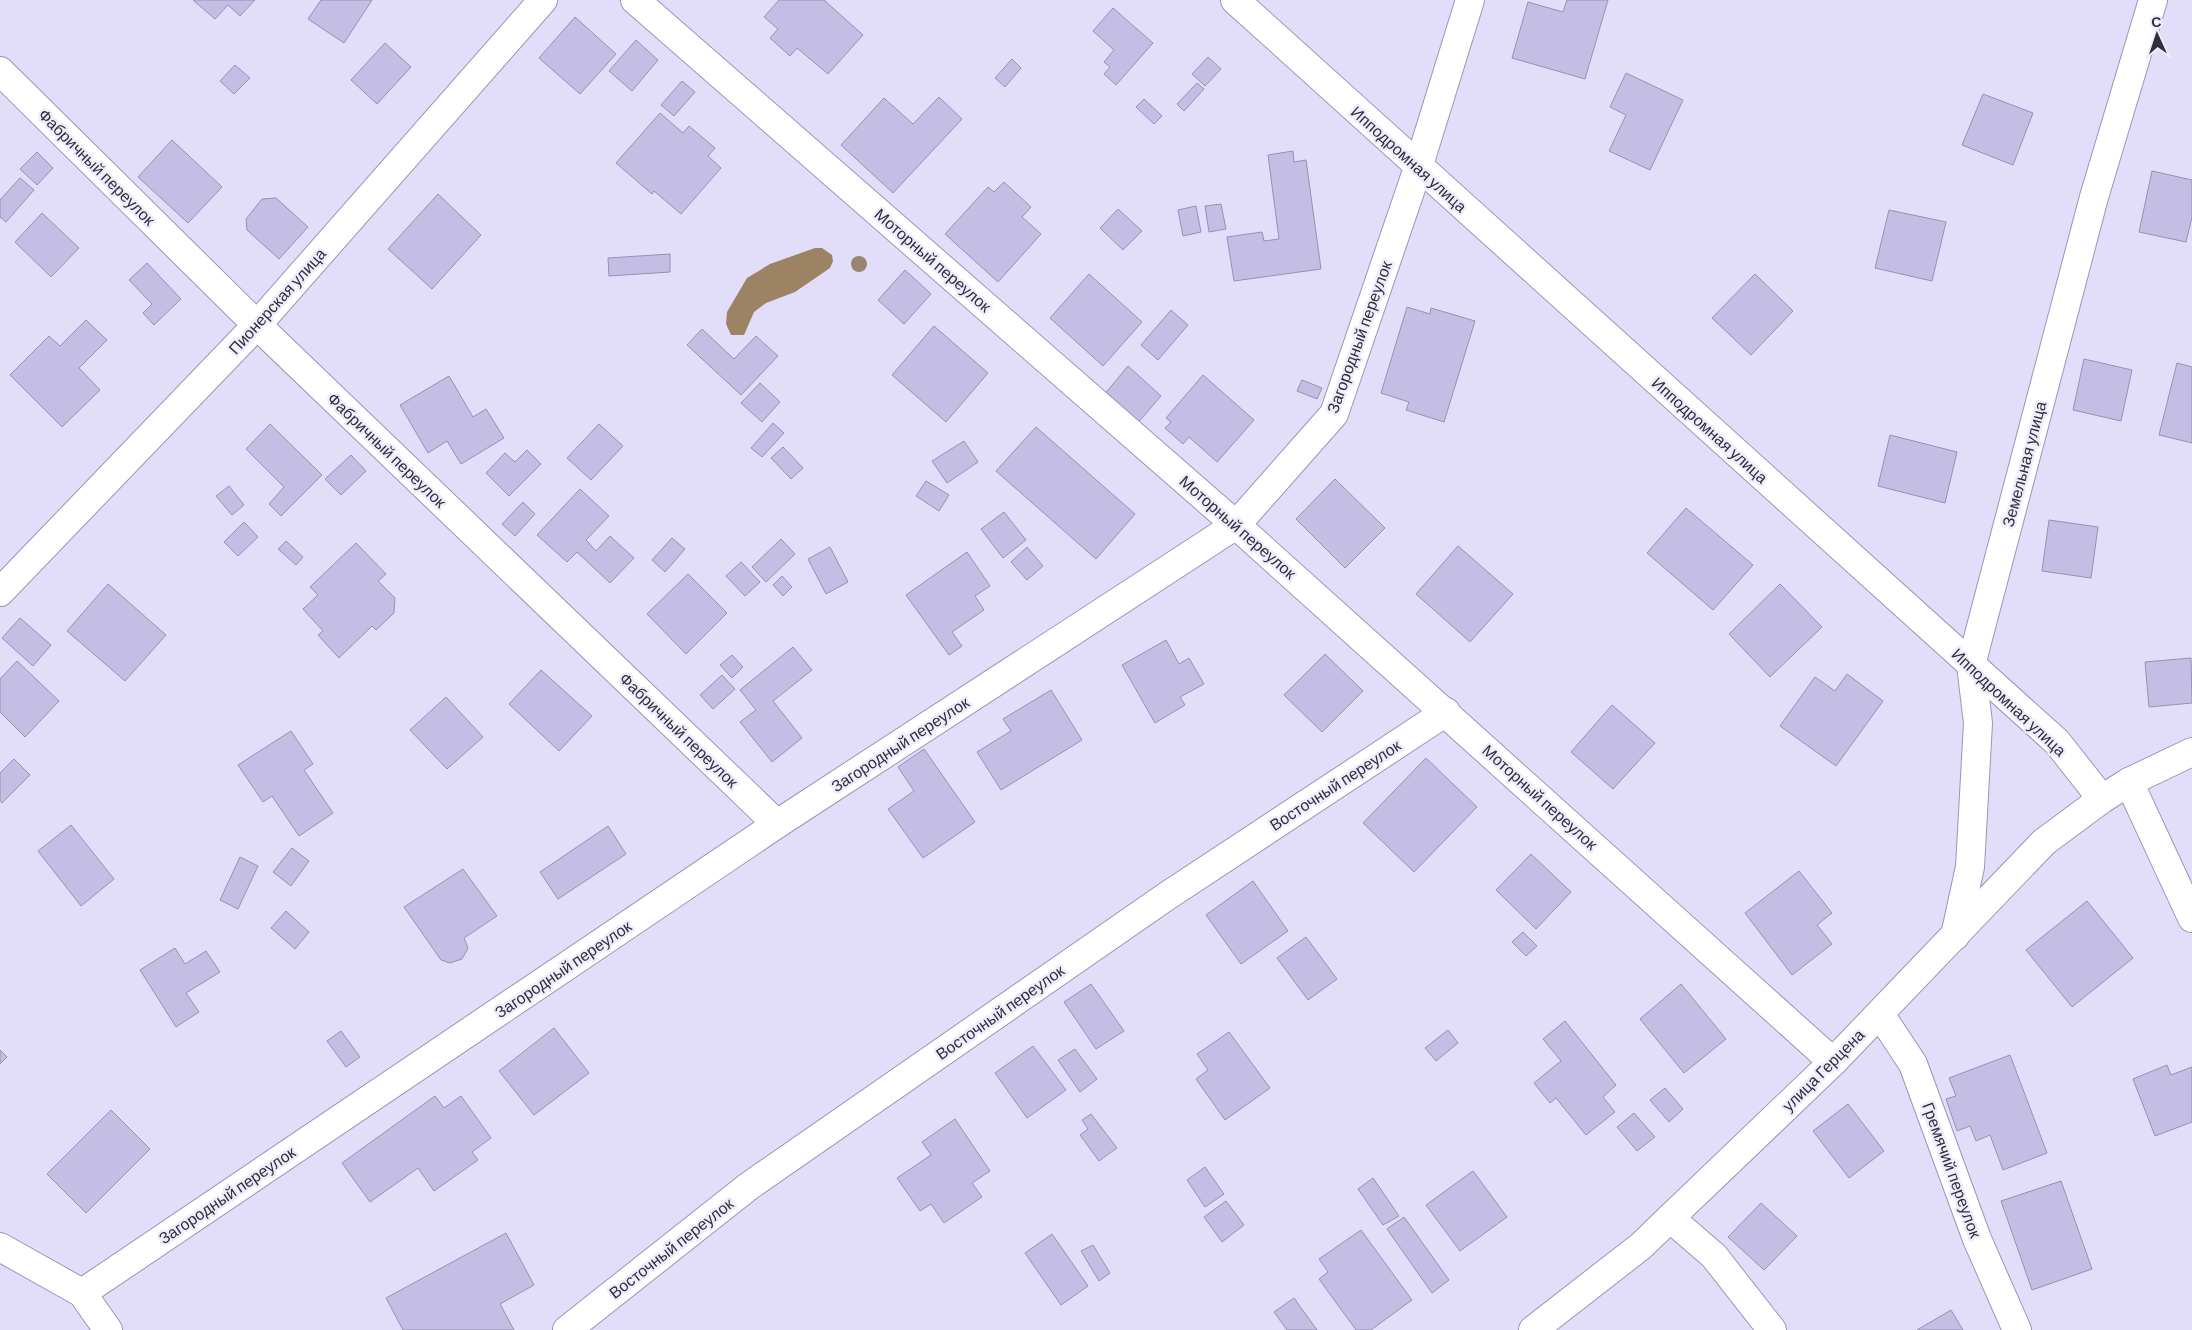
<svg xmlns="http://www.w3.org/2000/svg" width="2192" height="1330" viewBox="0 0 2192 1330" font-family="Barlow,sans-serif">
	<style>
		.water { fill: #9c8364 }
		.building { fill: #c4bee4; stroke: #9691b2 }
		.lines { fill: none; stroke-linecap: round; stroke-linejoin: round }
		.minor-casing { stroke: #9a95b6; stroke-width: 30 }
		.minor { stroke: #fff; stroke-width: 28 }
		.tree { fill: #998470 }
		.labels { text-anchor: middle; stroke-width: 5; stroke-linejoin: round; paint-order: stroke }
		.street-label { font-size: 16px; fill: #302e3b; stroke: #efedfb }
	</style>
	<rect width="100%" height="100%" fill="#e2defa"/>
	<polygon class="water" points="815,248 822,248 832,255 833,261 830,268 795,292 766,303 754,312 744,335 731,335 726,324 727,312 747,278 770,264"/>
	<g class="building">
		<polygon points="193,0 255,0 240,16 228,5 215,19"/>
		<polygon points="321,0 372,0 344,43 308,19"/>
		<polygon points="779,0 824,0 863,35 828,74 797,48 790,56 770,38 778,29 764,17"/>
		<polygon points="1567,0 1608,0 1585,79 1512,58 1528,2 1563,12"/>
		<polygon points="1113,8 1153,43 1116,85 1104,74 1110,67 1104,62 1114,50 1093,31"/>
		<polygon points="575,17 616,54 580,94 539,58"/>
		<polygon points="636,40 658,60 632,91 609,71"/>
		<polygon points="385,43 411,67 377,104 351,80"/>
		<polygon points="1208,57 1221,69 1205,86 1192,74"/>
		<polygon points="1012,59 1021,68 1005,87 995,78"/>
		<polygon points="235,65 250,78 234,94 220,81"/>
		<polygon points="1626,73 1683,100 1650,170 1609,151 1626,115 1610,107"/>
		<polygon points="682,81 695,92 674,116 661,105"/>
		<polygon points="1197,83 1204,89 1184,111 1177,104"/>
		<polygon points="1983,94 2033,113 2013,165 1962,145"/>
		<polygon points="939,97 962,119 893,193 841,145 884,98 913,124"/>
		<polygon points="1144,99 1162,116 1154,124 1136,107"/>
		<polygon points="660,113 683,133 689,126 715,148 708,156 721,168 681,214 654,191 652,194 616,163"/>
		<polygon points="172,140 222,187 188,223 138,177"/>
		<polygon points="1293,151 1294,162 1306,160 1321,269 1234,281 1227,237 1262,232 1264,241 1279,239 1268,155"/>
		<polygon points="37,152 53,168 37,185 20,169"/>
		<polygon points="2152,171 2192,180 2192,217 2186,242 2139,232"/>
		<polygon points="20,178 34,190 6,222 0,217 0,200"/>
		<polygon points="1004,182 1031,207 1022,217 1041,234 998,282 945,234 988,187 994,192"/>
		<polygon points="438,194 481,235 432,289 388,249"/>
		<polygon points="276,198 308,227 279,259 247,230 246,219 262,199"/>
		<polygon points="1221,204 1226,229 1209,232 1205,206"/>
		<polygon points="1196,206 1201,232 1183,236 1178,210"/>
		<polygon points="1118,209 1142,231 1123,250 1100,228"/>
		<polygon points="1889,210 1946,222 1932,281 1875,268"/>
		<polygon points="42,213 79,248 51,277 15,242"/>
		<polygon points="670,254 670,272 609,276 608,258"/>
		<polygon points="147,263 181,299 154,325 143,313 152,304 129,280"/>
		<polygon points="905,270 931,294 904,324 878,300"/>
		<polygon points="1089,274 1142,322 1103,366 1050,318"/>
		<polygon points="1755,274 1793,311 1751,355 1712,318"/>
		<polygon points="1407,307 1430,314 1431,308 1475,321 1444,422 1406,410 1409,402 1381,393"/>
		<polygon points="1171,310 1188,325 1158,360 1141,345"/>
		<polygon points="86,320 107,340 79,368 100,390 62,427 10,375 49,336 60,346"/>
		<polygon points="934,326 988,373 946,422 892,375"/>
		<polygon points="702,329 734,359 756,336 778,356 741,395 687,345"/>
		<polygon points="2084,359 2132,370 2121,421 2073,410"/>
		<polygon points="2177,363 2192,367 2192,443 2159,435"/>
		<polygon points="1128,366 1161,396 1136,425 1103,396"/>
		<polygon points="1203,375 1254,420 1217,462 1189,437 1183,444 1165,428 1171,422 1166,418"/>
		<polygon points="449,376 473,417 486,409 504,438 461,464 447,441 428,453 400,405"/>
		<polygon points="1302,380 1322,388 1317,399 1297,391"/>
		<polygon points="760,383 780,402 762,422 741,403"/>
		<polygon points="773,423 784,433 762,457 751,448"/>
		<polygon points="270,424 322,475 281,516 269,504 284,487 246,449"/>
		<polygon points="599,424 623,446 591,480 567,458"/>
		<polygon points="1036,427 1135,514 1096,559 996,471"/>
		<polygon points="1890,435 1957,452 1945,503 1878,486"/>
		<polygon points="964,441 978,462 947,483 932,461"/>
		<polygon points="783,447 803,468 791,479 771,458"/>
		<polygon points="527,450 541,464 509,496 486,473 505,453 515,462"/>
		<polygon points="351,455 366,471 341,495 325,479"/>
		<polygon points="1335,479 1385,528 1345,568 1296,519"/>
		<polygon points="926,481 949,495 939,511 916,496"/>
		<polygon points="229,486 244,505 232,515 216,496"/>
		<polygon points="580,489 609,516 586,540 596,551 610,536 634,558 610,583 577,552 567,562 537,535"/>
		<polygon points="523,502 535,514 515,536 502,524"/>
		<polygon points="1686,508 1753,565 1713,610 1647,553"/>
		<polygon points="1004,512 1026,540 1003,558 981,529"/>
		<polygon points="2049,520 2098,527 2091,578 2042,571"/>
		<polygon points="244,522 258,537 238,556 224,542"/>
		<polygon points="672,538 685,549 665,572 652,560"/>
		<polygon points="781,539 795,554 766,582 752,567"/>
		<polygon points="286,541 303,557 296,565 278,549"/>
		<polygon points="356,543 386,574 378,581 395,598 394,613 376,630 372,626 339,658 318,635 323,631 303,609 318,595 310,587"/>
		<polygon points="1458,546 1513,594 1470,642 1416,594"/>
		<polygon points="830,547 848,582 826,594 808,559"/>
		<polygon points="1027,547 1043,566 1027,580 1011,562"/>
		<polygon points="967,552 990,586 975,596 984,610 952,632 962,646 949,655 906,595"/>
		<polygon points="741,562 760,582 745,596 726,576"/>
		<polygon points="688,574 727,613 686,654 647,614"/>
		<polygon points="782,576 792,587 783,596 773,585"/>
		<polygon points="108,584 166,635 125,681 67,631"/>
		<polygon points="1780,584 1822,627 1770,677 1729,634"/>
		<polygon points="20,618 51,645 33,666 2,638"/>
		<polygon points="1166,640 1179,664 1189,658 1204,684 1180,697 1185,705 1155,723 1122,665"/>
		<polygon points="793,647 812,670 773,701 802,738 772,762 740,722 756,710 740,690"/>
		<polygon points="1325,654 1363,691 1322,732 1284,695"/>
		<polygon points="732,655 743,667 732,678 720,665"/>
		<polygon points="2191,658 2192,703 2149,707 2145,662"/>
		<polygon points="17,661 59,701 25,737 0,712 0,679"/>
		<polygon points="541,670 592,716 559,751 509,704"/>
		<polygon points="1847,674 1883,701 1836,766 1780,726 1815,677 1835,691"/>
		<polygon points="722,675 735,689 713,709 700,695"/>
		<polygon points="1051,690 1082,740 1001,790 977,752 1011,731 1003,719"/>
		<polygon points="446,697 483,737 447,769 410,730"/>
		<polygon points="1612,705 1655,743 1613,789 1571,752"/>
		<polygon points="291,731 313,764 304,770 333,813 299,836 272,796 263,802 238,765"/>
		<polygon points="924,749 975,822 923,858 888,809 914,791 898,767"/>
		<polygon points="1426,758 1477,807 1414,872 1363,823"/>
		<polygon points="14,759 30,775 2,803 0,800 0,773"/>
		<polygon points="71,825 114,879 81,906 38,851"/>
		<polygon points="608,826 626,854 558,899 540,872"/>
		<polygon points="292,848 309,861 291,886 273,872"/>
		<polygon points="1531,854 1571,892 1536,929 1496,890"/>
		<polygon points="240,857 258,866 238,909 220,900"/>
		<polygon points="463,869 497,916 464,938 468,948 462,959 450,963 441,960 404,907"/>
		<polygon points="1799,871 1832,913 1817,925 1832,944 1792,975 1745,913"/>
		<polygon points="1253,881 1288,931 1241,964 1206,915"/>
		<polygon points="2087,901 2133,958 2072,1007 2026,950"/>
		<polygon points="286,911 309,932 295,949 271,928"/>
		<polygon points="1523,932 1537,946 1526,956 1512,942"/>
		<polygon points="1306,937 1337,979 1308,1000 1277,958"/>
		<polygon points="175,948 185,964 206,951 220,972 186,993 199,1012 176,1027 140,970"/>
		<polygon points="1091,984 1124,1031 1096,1049 1064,1002"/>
		<polygon points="1681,984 1726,1039 1684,1073 1640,1019"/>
		<polygon points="1565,1021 1616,1085 1603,1097 1615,1112 1586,1135 1556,1098 1550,1103 1534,1083 1561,1061 1543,1039"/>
		<polygon points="554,1028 589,1073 534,1115 499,1071"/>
		<polygon points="1448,1030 1458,1043 1436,1061 1425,1048"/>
		<polygon points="341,1031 360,1057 346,1067 327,1041"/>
		<polygon points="1229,1032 1270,1088 1225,1120 1196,1079 1208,1070 1197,1054"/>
		<polygon points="1033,1046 1066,1090 1027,1118 995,1073"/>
		<polygon points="1075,1049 1097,1079 1080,1092 1058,1060"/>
		<polygon points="0,1050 7,1057 0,1064"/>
		<polygon points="2010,1055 2047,1153 2003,1170 1990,1135 1976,1141 1970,1126 1957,1131 1946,1099 1956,1096 1949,1078"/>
		<polygon points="2167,1065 2171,1075 2192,1067 2192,1122 2155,1136 2133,1079"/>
		<polygon points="1665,1088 1683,1109 1669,1122 1650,1100"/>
		<polygon points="435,1096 444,1108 461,1096 491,1138 472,1152 478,1160 434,1191 418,1168 370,1202 342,1163"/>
		<polygon points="1848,1104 1884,1151 1849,1178 1813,1131"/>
		<polygon points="111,1110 150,1149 86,1213 47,1174"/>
		<polygon points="1634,1113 1655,1137 1637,1151 1617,1127"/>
		<polygon points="1091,1114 1117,1148 1099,1161 1080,1135 1088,1129 1082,1120"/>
		<polygon points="955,1119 990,1171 972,1183 982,1197 944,1223 931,1204 920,1211 897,1178 931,1155 922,1142"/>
		<polygon points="1205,1167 1224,1194 1205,1207 1187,1180"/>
		<polygon points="1473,1171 1507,1217 1460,1251 1426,1205"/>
		<polygon points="1373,1178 1399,1216 1383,1225 1358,1189"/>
		<polygon points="2061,1181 2092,1269 2032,1290 2001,1201"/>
		<polygon points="1226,1201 1244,1225 1222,1242 1204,1217"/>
		<polygon points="1761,1203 1797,1236 1764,1270 1728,1237"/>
		<polygon points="1404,1217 1449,1280 1432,1293 1387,1229"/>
		<polygon points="1361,1230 1412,1300 1371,1330 1356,1330 1319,1279 1328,1272 1319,1259"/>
		<polygon points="506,1233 534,1285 500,1304 514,1330 403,1330 386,1298"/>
		<polygon points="1052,1234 1088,1286 1061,1305 1025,1253"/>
		<polygon points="1093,1245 1110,1273 1099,1281 1081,1251"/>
		<polygon points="1294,1298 1317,1330 1287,1330 1274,1312"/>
		<polygon points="1951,1310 1963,1330 1917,1330"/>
	</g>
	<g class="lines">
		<g class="minor-casing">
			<g id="minor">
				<polyline points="635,0 1236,525 1833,1062"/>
				<polyline points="1235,0 2057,742 2102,799"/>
				<polyline points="0,71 257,325 777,824"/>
				<polyline points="0,592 257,325 543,0"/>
				<polyline points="2129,782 2192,918"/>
				<polyline points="1955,936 1970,867 1978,723 1971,665 2094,197 2153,0"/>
				<polyline points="1880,1014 1913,1064 1977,1239 2017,1330"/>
				<polyline points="1670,1218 1714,1256 1772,1330"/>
				<polyline points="0,1247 82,1293 108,1330"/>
				<polyline points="82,1293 777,824 1236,525 1334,414 1418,168 1470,0"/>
				<polyline points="567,1330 749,1186 1167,896 1446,712"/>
				<polyline points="1533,1330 1641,1246 1670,1218 1833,1062 2044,842 2102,799 2129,782 2192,752"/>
			</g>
		</g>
		<use href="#minor" class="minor"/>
	</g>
	<circle class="tree" cx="859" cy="264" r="8"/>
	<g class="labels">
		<g class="street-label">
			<text transform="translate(1409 159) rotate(42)" y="6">Ипподромная улица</text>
			<text transform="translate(97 167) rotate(45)" y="6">Фабричный переулок</text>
			<text transform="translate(933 260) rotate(41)" y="6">Моторный переулок</text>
			<text transform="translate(277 301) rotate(-48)" y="6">Пионерская улица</text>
			<text transform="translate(1359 337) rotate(-70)" y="6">Загородный переулок</text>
			<text transform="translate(1710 430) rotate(42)" y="6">Ипподромная улица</text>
			<text transform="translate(387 450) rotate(44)" y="6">Фабричный переулок</text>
			<text transform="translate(2024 464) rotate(-75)" y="6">Земельная улица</text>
			<text transform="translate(1238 527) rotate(41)" y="6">Моторный переулок</text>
			<text transform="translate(2009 702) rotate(43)" y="6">Ипподромная улица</text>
			<text transform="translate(679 730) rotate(44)" y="6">Фабричный переулок</text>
			<text transform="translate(900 744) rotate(-33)" y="6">Загородный переулок</text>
			<text transform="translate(1335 785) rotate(-33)" y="6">Восточный переулок</text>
			<text transform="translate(1540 797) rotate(42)" y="6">Моторный переулок</text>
			<text transform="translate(563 969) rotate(-34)" y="6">Загородный переулок</text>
			<text transform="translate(1000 1012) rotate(-35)" y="6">Восточный переулок</text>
			<text transform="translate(1823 1070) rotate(-45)" y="6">улица Герцена</text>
			<text transform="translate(1952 1170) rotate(70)" y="6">Гремячий переулок</text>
			<text transform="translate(227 1195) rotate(-34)" y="6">Загородный переулок</text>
			<text transform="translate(671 1248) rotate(-38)" y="6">Восточный переулок</text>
		</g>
	</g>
	<g transform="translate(2157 35) rotate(357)" stroke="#efedfb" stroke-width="4" paint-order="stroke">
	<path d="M0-4L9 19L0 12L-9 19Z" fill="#302e3b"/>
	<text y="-8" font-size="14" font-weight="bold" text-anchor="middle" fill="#302e3b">С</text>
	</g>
</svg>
